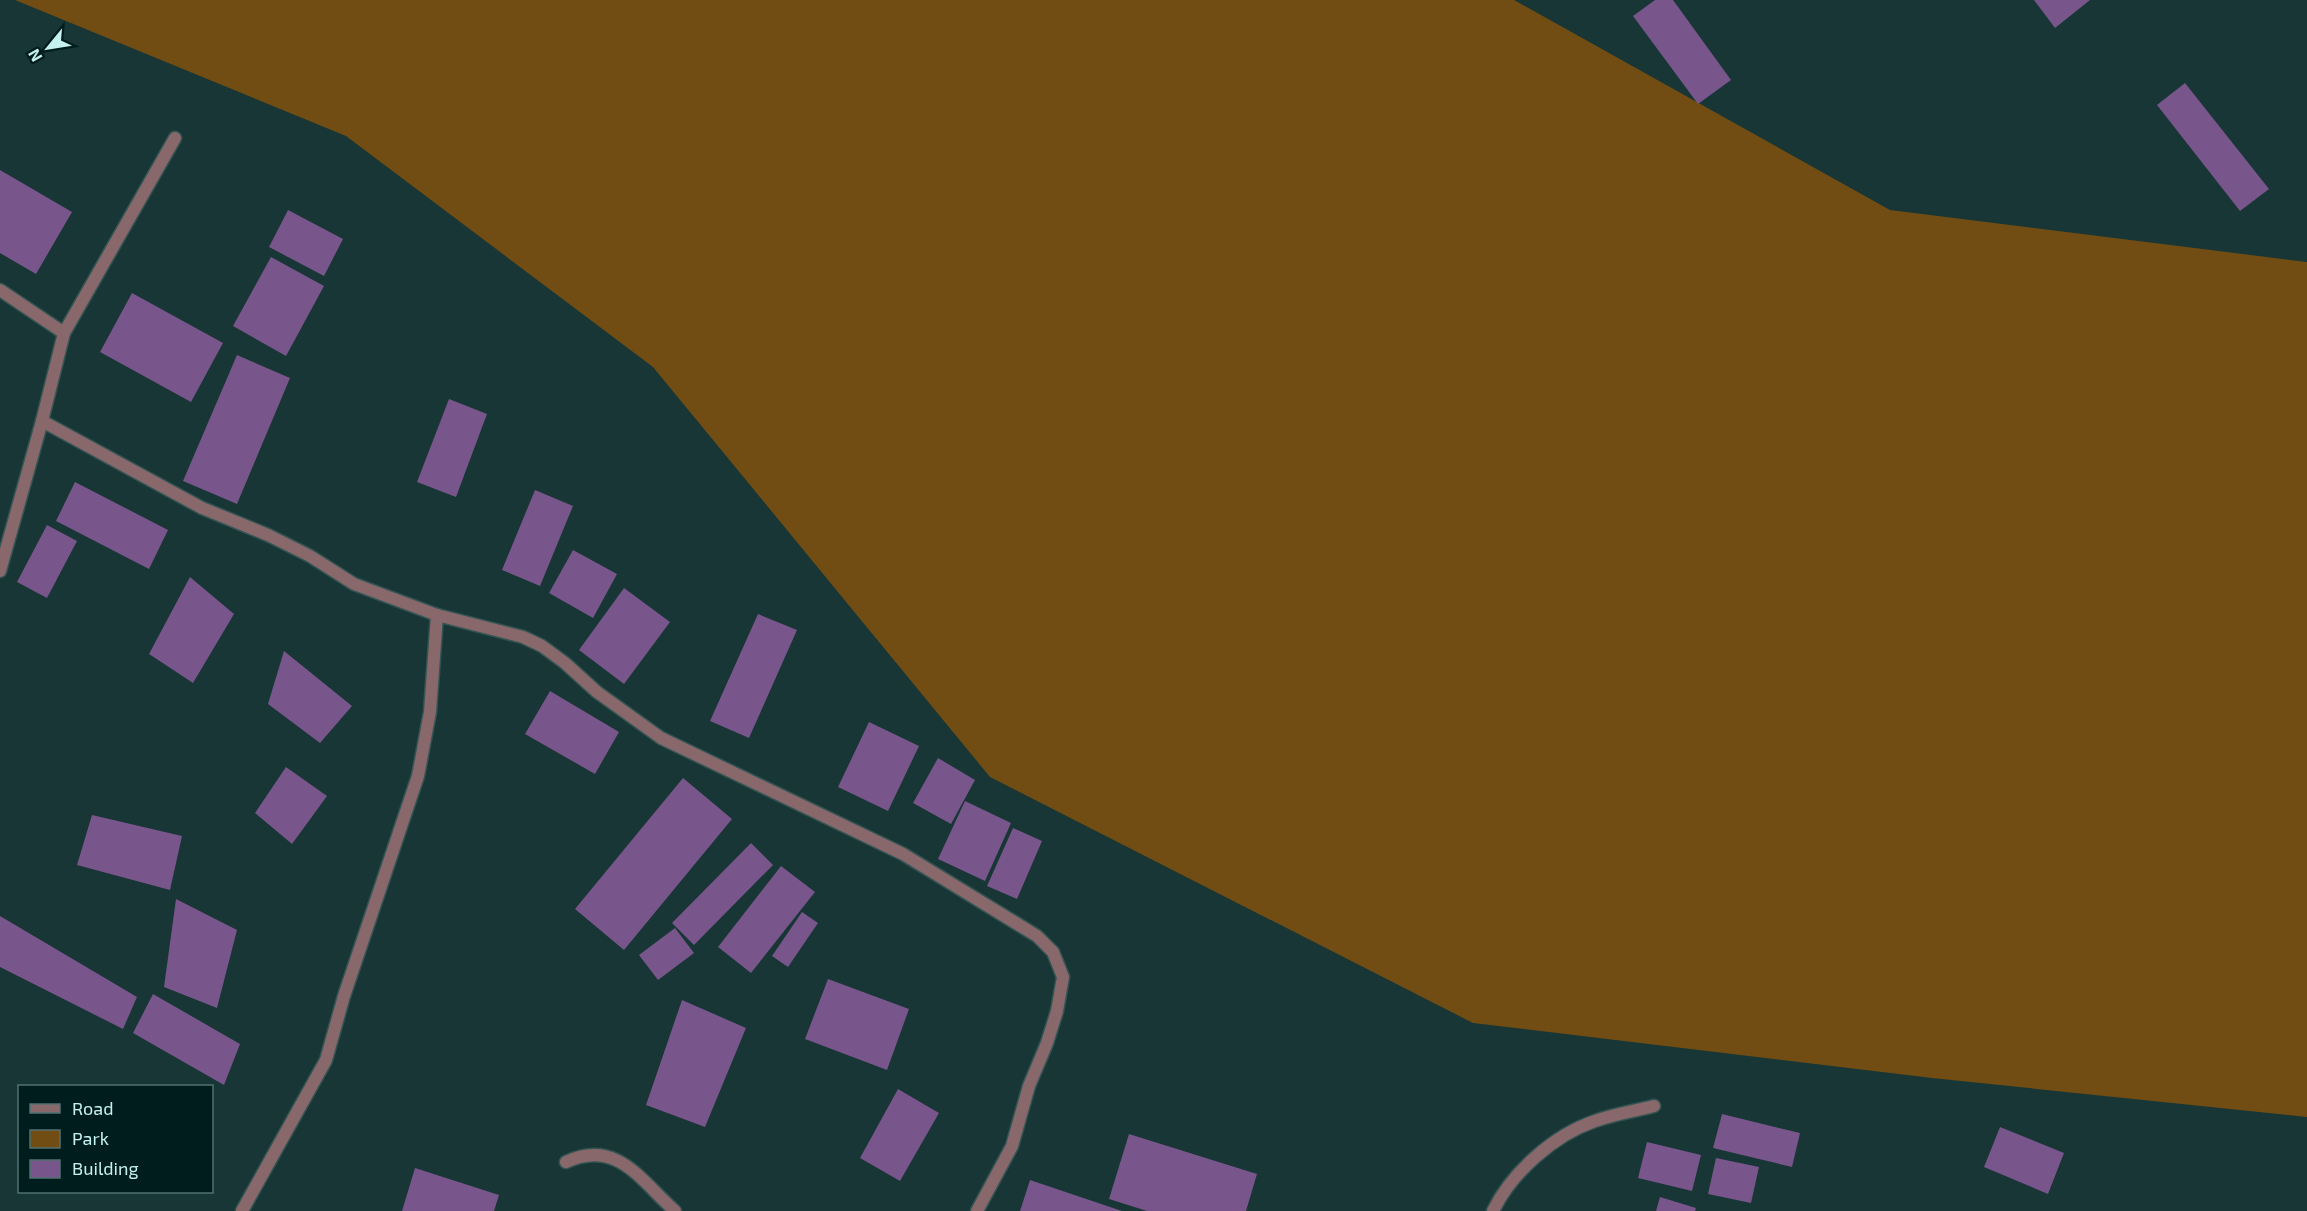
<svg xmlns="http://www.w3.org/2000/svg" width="2307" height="1211" viewBox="0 0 2307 1211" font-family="'Exo 2',sans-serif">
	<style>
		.green { fill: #724d13 }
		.building { fill: #78558a }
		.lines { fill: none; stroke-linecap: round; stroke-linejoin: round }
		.street-casing { stroke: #335453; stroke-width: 15 }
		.street { stroke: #88686a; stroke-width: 12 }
	</style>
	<rect width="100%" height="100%" fill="#173635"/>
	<polygon class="green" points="15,0 1514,0 1890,210 2307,262 2307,1117 1932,1078 1473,1023 990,777 653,367 346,136"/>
	<g class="building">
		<polygon points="1655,0 1673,0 1731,80 1698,104 1633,16"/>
		<polygon points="2034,0 2090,0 2055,28"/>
		<polygon points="2185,83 2269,189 2240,211 2157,105"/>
		<polygon points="0,170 72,212 36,274 0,253"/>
		<polygon points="288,210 343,239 324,276 269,247"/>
		<polygon points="271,257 324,286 286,356 233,326"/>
		<polygon points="132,293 223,343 191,402 100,352"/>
		<polygon points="237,355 290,378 237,504 183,481"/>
		<polygon points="449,399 487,414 456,497 417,482"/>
		<polygon points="75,482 168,530 149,569 56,521"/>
		<polygon points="535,490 573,506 540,586 502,570"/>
		<polygon points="47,525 77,541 47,598 17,582"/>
		<polygon points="573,550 617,574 593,618 549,593"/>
		<polygon points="190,577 234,614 193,683 149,654"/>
		<polygon points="624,588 670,622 624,684 579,650"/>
		<polygon points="758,614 797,630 749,738 710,721"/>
		<polygon points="284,651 352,706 320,743 268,704"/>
		<polygon points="550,691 619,732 595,774 525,734"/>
		<polygon points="869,722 919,746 888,811 838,787"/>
		<polygon points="938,758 975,780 951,824 913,803"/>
		<polygon points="286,767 327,796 292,844 255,813"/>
		<polygon points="683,778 732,819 624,950 575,909"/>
		<polygon points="965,801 1011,823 985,881 938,859"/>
		<polygon points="92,815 182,836 170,890 77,865"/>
		<polygon points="1013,828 1042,841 1017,899 987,886"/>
		<polygon points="751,843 773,865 694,945 672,923"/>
		<polygon points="781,866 815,892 751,973 718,947"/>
		<polygon points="176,899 237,930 217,1008 164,987"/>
		<polygon points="802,912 818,923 788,967 772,956"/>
		<polygon points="0,916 137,997 123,1029 0,967"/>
		<polygon points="675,928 694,953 658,980 639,955"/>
		<polygon points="828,979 909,1009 887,1070 805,1039"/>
		<polygon points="153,994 240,1044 224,1085 133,1033"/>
		<polygon points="682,1000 746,1028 705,1127 646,1105"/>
		<polygon points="898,1089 939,1113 900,1181 860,1158"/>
		<polygon points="1722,1114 1800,1133 1792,1167 1713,1148"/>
		<polygon points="2000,1127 2064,1153 2048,1194 1984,1167"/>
		<polygon points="1129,1134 1257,1174 1246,1211 1147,1211 1109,1199"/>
		<polygon points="1647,1142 1701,1155 1692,1191 1638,1178"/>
		<polygon points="1716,1158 1759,1167 1751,1203 1708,1194"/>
		<polygon points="415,1168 499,1195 494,1211 402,1211"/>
		<polygon points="1030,1180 1122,1211 1020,1211"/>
		<polygon points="1660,1197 1696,1208 1695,1211 1656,1211"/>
	</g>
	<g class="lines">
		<g class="street-casing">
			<g id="street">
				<polyline points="0,290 64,333"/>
				<polyline points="42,421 202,508 268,535 310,556 354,584 437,615 523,637 542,646 565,663 597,692 661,738 903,854 1037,936 1053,952 1063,977 1057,1011 1047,1043 1029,1086 1012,1146 977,1211"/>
				<polyline points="0,571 42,421 64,333 175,138"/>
				<path d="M 566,1162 C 617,1138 641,1181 675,1211"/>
				<polyline points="242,1211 326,1060 344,996 418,776 430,712 437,615"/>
				<path d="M 1493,1211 C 1512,1172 1554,1135 1595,1121 C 1614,1114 1635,1111 1654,1106"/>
			</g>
		</g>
		<use href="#street" class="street"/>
	</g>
	<rect x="18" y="1085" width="195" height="108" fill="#001d1d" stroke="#4f7271" stroke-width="1.5"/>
	<rect x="30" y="1104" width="30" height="9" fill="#88686a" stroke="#4f7271" stroke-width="1.5"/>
	<text x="72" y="1115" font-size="18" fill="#c5f1f0">Road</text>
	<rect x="30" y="1130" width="30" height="18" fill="#724d13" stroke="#4f7271" stroke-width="1.5"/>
	<text x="72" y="1145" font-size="18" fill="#c5f1f0">Park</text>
	<rect x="30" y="1160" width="30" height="18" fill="#78558a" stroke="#4f7271" stroke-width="1.5"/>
	<text x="72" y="1175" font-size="18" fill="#c5f1f0">Building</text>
	<g transform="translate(48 48) rotate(240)" stroke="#001d1d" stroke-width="4.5" paint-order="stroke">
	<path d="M0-4.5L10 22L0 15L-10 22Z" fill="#c5f1f0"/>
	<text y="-9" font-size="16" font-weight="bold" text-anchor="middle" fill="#c5f1f0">N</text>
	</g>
</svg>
